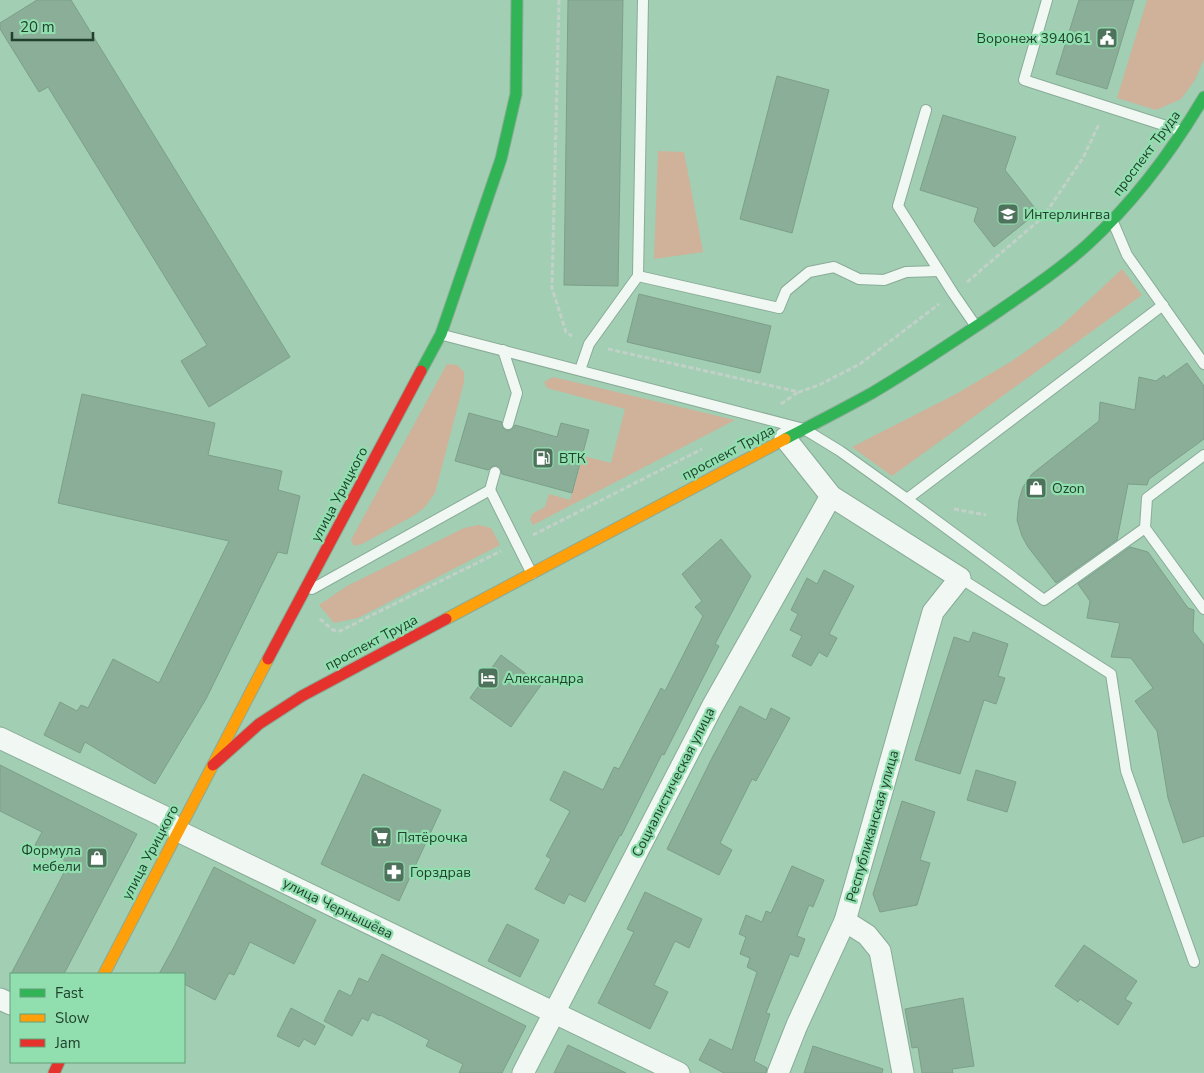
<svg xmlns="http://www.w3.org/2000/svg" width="1204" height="1073" viewBox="0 0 1204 1073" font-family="'Nunito Sans',sans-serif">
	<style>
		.green { fill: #cfb299 }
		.building { fill: #8bae99; stroke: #7c9f8a }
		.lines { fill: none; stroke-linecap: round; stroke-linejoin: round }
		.lane-casing { stroke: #89ac97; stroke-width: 12 }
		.street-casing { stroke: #89ac97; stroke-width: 23 }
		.fast-casing { stroke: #89ac97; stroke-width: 13 }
		.slow-casing { stroke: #89ac97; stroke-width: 13 }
		.jam-casing { stroke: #89ac97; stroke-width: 13 }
		.path { stroke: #c2d1c8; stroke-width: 3; stroke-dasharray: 5 2.5; stroke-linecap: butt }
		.lane { stroke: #f1f8f4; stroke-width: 10 }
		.street { stroke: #f1f8f4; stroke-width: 21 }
		.fast { stroke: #30b455; stroke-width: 11 }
		.slow { stroke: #ff9f0a; stroke-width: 11 }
		.jam { stroke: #e5322d; stroke-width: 11 }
		.labels { text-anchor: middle; stroke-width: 4.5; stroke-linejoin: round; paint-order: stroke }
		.poi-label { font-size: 14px; fill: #20412d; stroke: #91dfaf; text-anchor: start }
		.street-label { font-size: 14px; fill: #20412d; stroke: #91dfaf }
	</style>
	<rect width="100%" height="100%" fill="#a2ceb3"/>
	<g class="green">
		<polygon points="1147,0 1204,0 1204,59 1195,80 1181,99 1156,110 1117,98"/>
		<polygon points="658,151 684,152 703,252 654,259"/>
		<polygon points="1122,269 1142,295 892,476 852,447 956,394 1012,361 1060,327"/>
		<polygon points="447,364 457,365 464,372 464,382 435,493 424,508 413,516 362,544 354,546 351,540"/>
		<polygon points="553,377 735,420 533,525 530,520 532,514 545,507 549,494 570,500 583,456 611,463 625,409 547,388 544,382"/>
		<polygon points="479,525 491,528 500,545 358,618 334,623 319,605 347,586 464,528"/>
	</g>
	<g class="building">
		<polygon points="37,0 71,0 290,357 209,407 181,361 207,345 48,87 39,92 0,29 0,23"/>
		<polygon points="568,0 623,0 618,286 564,285"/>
		<polygon points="1079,0 1134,0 1107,89 1056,74"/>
		<polygon points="777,76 829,90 792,233 740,219"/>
		<polygon points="943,115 1016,137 1005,170 1038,212 994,247 974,221 978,208 920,190"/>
		<polygon points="639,294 771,326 760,373 627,342"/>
		<polygon points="1187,363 1204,386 1204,439 1149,479 1147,485 1128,484 1117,540 1056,583 1028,547 1022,536 1017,520 1019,500 1023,487 1032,474 1099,421 1100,402 1135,410 1139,377 1156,381 1164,375 1166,378"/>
		<polygon points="82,394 215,423 208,455 282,471 278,490 300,496 287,554 278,552 206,699 155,784 85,742 80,753 44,735 60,702 77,711 81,705 88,708 113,659 159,683 229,541 58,503"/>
		<polygon points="469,413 502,422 503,428 507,431 512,429 515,425 557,437 561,423 589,430 572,493 502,474 501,470 497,466 493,466 488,470 455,461"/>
		<polygon points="721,539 751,576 715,644 719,646 664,755 662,754 621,836 620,835 585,902 569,894 564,904 535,889 551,859 546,856 570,811 550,800 564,771 603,790 614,767 619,769 661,688 665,691 703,616 695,607 702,601 682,574"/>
		<polygon points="1130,547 1148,552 1188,608 1194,610 1193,631 1204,645 1204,836 1183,843 1168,798 1157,731 1135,701 1153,688 1131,658 1111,657 1120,623 1087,618 1090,601 1078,584"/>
		<polygon points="824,570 854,586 829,634 837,638 827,657 819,652 811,666 792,656 802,636 790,630 798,614 791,610 807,578 817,584"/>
		<polygon points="973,632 1008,644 998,676 1005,678 996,704 984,700 960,774 915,760 954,637 969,642"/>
		<polygon points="501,655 541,685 511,727 470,698"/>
		<polygon points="740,706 766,720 771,708 790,718 756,781 752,779 720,843 732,850 719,875 667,849 712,758"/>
		<polygon points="0,765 137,834 64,974 11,974 69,863 35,845 42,832 0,811"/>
		<polygon points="976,770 1016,782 1007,812 967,800"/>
		<polygon points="363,774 441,810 399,901 321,864"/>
		<polygon points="902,801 935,812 920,860 930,863 917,905 880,912 873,894"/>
		<polygon points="792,866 824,880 813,907 809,905 797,936 805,939 798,957 790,954 766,1013 770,1014 754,1061 767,1068 766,1073 724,1073 699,1060 710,1039 732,1050 757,972 747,967 750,958 740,954 746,937 739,934 746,915 762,922 766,911 771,913"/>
		<polygon points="214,867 316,920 294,964 250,942 234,975 229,973 215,1000 184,984 184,974 159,974 175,945"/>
		<polygon points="645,892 702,919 689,948 675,941 654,985 668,992 650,1029 598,1003 634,932 627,929"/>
		<polygon points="507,924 539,940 520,977 488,961"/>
		<polygon points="1084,945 1137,981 1125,999 1132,1003 1118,1025 1080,999 1078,1002 1055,986"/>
		<polygon points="382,954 526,1026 502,1073 459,1073 463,1064 426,1046 429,1040 380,1015 379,1016 372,1012 368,1021 362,1018 352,1036 324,1021 339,990 351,996 359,978 368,982"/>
		<polygon points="963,998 974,1066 952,1069 953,1073 922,1073 918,1047 912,1048 905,1009"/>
		<polygon points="291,1008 325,1026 315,1045 304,1039 299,1047 277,1036"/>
		<polygon points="568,1045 626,1073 554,1073"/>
		<polygon points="813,1046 883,1069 882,1073 804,1073"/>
	</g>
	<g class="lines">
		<g class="lane-casing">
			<g id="lane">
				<polyline points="1047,0 1024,80 1182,131"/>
				<polyline points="926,110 898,206 953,293 975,325"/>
				<polyline points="1113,222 1127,255 1204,364"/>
				<polyline points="638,276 779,308 786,291 809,272 834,267 859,279 884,280 906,272 939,271"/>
				<polyline points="443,335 804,429 840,451 907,499 1163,305"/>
				<polyline points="503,350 517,393 508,424"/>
				<polyline points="580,370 589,344 638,276 643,0"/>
				<polyline points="490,490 532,574"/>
				<polyline points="907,499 1044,600 1145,528 1147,498 1204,455"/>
				<polyline points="1145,528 1204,609"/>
				<polyline points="960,578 1111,674 1126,771 1194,962"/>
				<polyline points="312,589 490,490 495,472"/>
			</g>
		</g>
		<g class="street-casing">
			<g id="street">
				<polyline points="0,738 163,816 178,831 679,1073"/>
				<polyline points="845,921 867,935 880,951 903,1073"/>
				<polyline points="0,999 11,1004"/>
				<polyline points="523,1073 712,707 831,496"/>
				<polyline points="778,1073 797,1025 845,921 933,612 960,578 831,496 785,438"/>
			</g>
		</g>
		<g class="fast-casing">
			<g id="fast">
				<polyline points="421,371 441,334 501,159 516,94 517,0"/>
				<path d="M 785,439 C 814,424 843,409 872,393 C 913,369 954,341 993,315 C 1025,293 1058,271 1087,245 C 1133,203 1172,151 1204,97"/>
			</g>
		</g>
		<g class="slow-casing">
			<g id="slow">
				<polyline points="446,619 785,439"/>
				<polyline points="104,974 268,659"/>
			</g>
		</g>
		<g class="jam-casing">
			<g id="jam">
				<polyline points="268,659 421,371"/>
				<polyline points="213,765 259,724 302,696 446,619"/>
				<polyline points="54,1073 59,1062"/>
			</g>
		</g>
		<g class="path">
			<polyline points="559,0 552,288 566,332 572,336"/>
			<polyline points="967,282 1043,217 1083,158 1099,124"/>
			<polyline points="608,349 799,392 819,385 860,364 939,304"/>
			<polyline points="781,404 798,392"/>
			<polyline points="954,509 986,515"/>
			<polyline points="533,535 702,449"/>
			<polyline points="320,619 333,630 340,631 501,551"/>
		</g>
		<use href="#lane" class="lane"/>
		<use href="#street" class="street"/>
		<use href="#fast" class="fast"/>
		<use href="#slow" class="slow"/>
		<use href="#jam" class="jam"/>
	</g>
	<defs>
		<g id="civic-square" transform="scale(1.125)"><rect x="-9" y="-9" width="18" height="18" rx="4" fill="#4e725c" stroke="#91dfaf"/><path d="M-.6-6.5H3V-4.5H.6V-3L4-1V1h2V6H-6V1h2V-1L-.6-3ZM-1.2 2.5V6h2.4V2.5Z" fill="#fff"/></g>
		<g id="school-square" transform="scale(1.125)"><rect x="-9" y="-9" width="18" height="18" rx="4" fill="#4e725c" stroke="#91dfaf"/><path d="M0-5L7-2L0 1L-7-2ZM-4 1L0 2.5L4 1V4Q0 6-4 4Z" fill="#fff"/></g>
		<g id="fuel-square" transform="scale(1.125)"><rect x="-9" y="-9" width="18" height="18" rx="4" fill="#4e725c" stroke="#91dfaf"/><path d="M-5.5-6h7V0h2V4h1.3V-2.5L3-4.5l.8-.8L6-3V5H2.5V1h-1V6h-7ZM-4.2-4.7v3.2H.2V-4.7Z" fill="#fff"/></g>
		<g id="shop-square" transform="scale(1.125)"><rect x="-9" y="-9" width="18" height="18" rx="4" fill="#4e725c" stroke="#91dfaf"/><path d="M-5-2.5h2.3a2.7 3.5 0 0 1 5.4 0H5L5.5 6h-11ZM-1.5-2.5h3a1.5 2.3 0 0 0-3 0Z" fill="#fff"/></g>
		<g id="hotel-square" transform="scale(1.125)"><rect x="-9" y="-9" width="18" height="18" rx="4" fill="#4e725c" stroke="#91dfaf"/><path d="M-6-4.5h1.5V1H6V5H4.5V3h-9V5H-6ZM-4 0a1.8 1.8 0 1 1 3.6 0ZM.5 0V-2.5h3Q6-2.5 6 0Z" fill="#fff"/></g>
		<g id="supermarket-square" transform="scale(1.125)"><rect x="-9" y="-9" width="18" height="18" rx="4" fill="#4e725c" stroke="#91dfaf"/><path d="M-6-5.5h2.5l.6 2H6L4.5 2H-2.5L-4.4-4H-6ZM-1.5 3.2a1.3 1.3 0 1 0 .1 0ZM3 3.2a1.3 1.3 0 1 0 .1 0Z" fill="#fff"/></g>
		<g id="pharmacy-square" transform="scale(1.125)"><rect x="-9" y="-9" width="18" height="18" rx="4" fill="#4e725c" stroke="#91dfaf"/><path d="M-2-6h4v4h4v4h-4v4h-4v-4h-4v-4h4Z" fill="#fff"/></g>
	</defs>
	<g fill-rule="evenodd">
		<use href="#civic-square" x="1107" y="38"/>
		<use href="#school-square" x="1008" y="214"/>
		<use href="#fuel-square" x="543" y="458"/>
		<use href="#shop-square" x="1036" y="488"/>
		<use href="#hotel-square" x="488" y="678"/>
		<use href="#supermarket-square" x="381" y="837"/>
		<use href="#shop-square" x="97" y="858"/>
		<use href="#pharmacy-square" x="394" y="872"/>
	</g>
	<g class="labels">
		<g class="poi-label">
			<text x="1091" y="43" text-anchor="end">Воронеж 394061</text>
			<text x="1024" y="219">Интерлингва</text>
			<text x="559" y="463">ВТК</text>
			<text x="1052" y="493">Ozon</text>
			<text x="504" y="683">Александра</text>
			<text x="397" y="842">Пятёрочка</text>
			<text x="81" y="855" text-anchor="end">Формула<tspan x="81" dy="16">мебели</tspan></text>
			<text x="410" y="877">Горздрав</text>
		</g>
		<g class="street-label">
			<text transform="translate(1146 153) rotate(-53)" y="5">проспект Труда</text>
			<text transform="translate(728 452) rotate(-28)" y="5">проспект Труда</text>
			<text transform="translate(339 494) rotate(-62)" y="5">улица Урицкого</text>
			<text transform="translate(371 642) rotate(-28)" y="5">проспект Труда</text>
			<text transform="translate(673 782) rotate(-63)" y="5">Социалистическая улица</text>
			<text transform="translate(872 826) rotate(-74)" y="5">Республиканская улица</text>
			<text transform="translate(150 852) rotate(-62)" y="5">улица Урицкого</text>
			<text transform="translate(338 908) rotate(26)" y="5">улица Чернышёва</text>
		</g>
	</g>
	<rect x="10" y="973" width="175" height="90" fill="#91dfaf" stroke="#64a07b"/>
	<rect x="20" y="989" width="25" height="8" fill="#30b455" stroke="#64a07b"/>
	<text x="55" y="998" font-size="15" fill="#20412d">Fast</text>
	<rect x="20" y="1014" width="25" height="8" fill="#ff9f0a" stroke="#64a07b"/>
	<text x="55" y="1023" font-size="15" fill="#20412d">Slow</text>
	<rect x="20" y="1039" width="25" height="8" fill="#e5322d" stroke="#64a07b"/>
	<text x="55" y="1048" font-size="15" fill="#20412d">Jam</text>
	<path d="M12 32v8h81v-8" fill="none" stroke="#20412d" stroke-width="2.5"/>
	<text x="20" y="32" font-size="15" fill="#20412d" stroke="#91dfaf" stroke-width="4" paint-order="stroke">20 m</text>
</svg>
